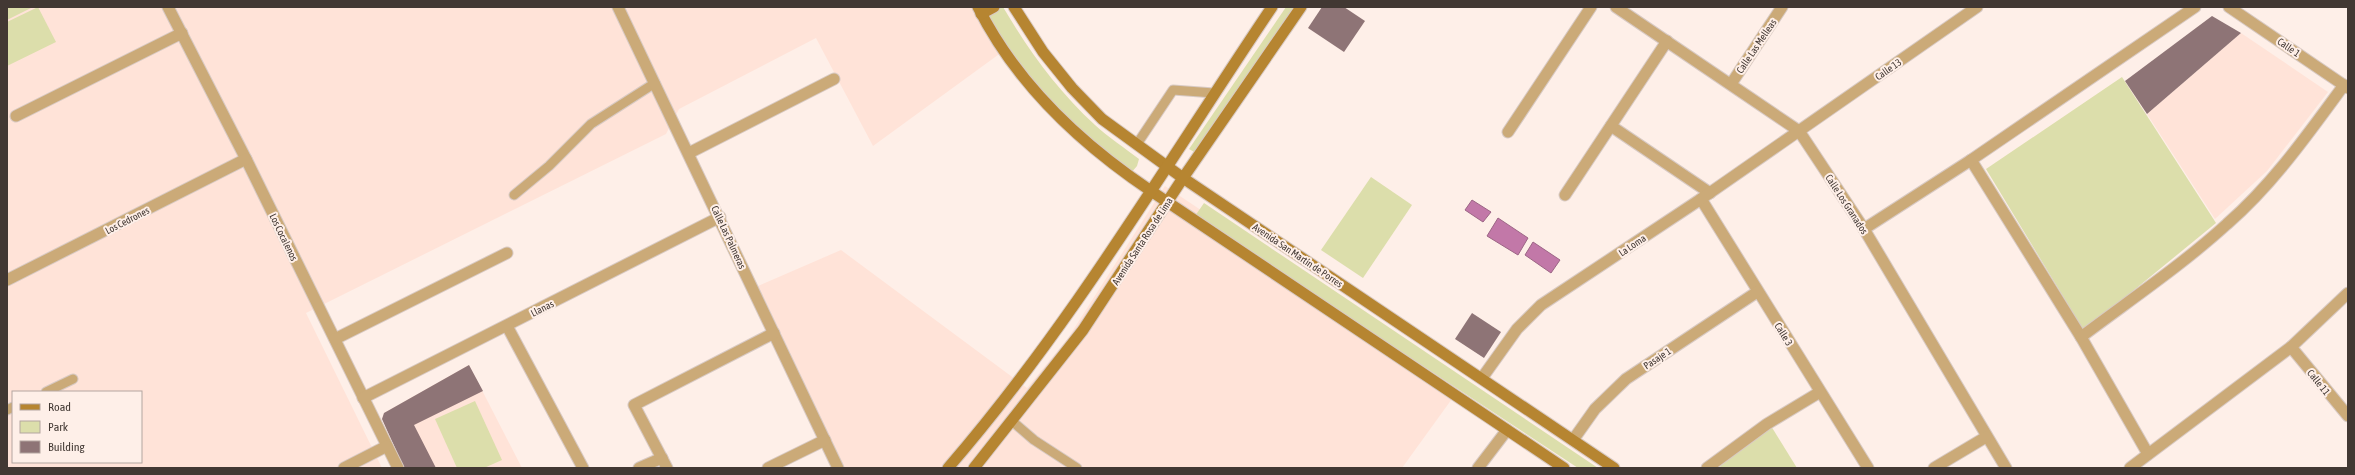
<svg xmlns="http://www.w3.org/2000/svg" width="2355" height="475" viewBox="0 0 2355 475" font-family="'Asap Condensed',sans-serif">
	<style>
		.built { fill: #ffe3d8; fill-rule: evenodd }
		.green { fill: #dcdeab }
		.water { fill: #c278a8; stroke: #9c6585 }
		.building { fill: #8e7476 }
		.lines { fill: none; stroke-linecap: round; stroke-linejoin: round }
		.service-casing { stroke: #d8cac4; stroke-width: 11 }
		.minor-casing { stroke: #d8cac4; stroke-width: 13 }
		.secondary-casing { stroke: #d8cac4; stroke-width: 13 }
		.service { stroke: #cbaa78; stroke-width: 9 }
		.minor { stroke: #cbaa78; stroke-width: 11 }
		.secondary { stroke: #b68531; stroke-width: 11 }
		.labels { text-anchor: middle; stroke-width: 4; stroke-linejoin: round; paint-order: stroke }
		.street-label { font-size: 10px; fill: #423833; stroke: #feefe8 }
	</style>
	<rect width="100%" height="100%" fill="#feefe8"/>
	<g class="built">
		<path d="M 7,7 L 996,7 L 1013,44 L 873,146 L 816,38 L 679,109 L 666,134 L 306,313 L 382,468 L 7,468 ZM 13,392 L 141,392 L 141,462 L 13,462 Z"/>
		<polygon points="2241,33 2328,92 2267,171 2215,219 2147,114"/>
		<polygon points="1165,186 1462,385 1402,468 844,468 758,286 841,250 1027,388 1068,338"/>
		<polygon points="469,365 522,468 404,468 382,419 384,413"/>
	</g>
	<g class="green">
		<polygon points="7,7 33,7 7,20"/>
		<polygon points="38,7 56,42 7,66 7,22"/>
		<path d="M 985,7 L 1003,7 C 1029,51 1057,90 1095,125 C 1109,138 1125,148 1139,159 L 1137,166 L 1131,173 C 1073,125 1018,75 985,7 Z"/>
		<polygon points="1286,7 1294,7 1196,153 1189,149"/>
		<polygon points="2122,77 2216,223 2084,331 1986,169"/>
		<polygon points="1371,177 1412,205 1363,278 1321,250"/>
		<polygon points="1204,203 1598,468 1578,468 1195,216"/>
		<polygon points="475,401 502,460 484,468 457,468 435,419"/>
		<polygon points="1771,426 1797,468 1721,468 1719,464"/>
	</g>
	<g class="water">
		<polygon points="1472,200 1491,212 1483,222 1465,210"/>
		<polygon points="1498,218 1528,238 1518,255 1487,236"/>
		<polygon points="1533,242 1560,260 1551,273 1525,255"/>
	</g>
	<g class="building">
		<polygon points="1322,7 1344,7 1365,21 1344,52 1308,28"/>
		<polygon points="2212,16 2241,33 2147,114 2125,81"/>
		<polygon points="1472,313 1501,332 1484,358 1455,339"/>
		<polygon points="469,365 483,391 414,425 436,468 404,468 382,419 384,413"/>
	</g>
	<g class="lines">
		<g class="service-casing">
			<g id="service">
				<polyline points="1137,144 1173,90 1214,93"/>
				<polyline points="514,195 549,166 591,124 655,83"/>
				<polyline points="46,392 73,379"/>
				<polyline points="7,410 13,407"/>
				<polyline points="1012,421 1034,440 1077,468"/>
			</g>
		</g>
		<g class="minor-casing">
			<g id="minor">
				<polyline points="168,7 246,159 398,468"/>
				<polyline points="618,7 838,468"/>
				<polyline points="1616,7 1799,131 1864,229 2006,468"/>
				<polyline points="2229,7 2348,88"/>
				<polyline points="1731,84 1782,7"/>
				<polyline points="16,116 182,33"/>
				<polyline points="1611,126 1710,193"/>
				<polyline points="1508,132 1591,7"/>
				<polyline points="689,153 834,79"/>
				<polyline points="1971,160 2081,337 2148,454"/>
				<polyline points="1565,195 1667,41"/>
				<polyline points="1701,199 1868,468"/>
				<polyline points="1864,229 1971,160 2195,7"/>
				<polyline points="7,280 246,159"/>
				<polyline points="507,326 583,468"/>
				<path d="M 2081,337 C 2130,300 2182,265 2227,224 C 2273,184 2308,134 2344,85"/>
				<polyline points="335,339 507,253"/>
				<polyline points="2291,347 2348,416"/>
				<polyline points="1482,378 1517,329 1541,305 1701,199 1977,7"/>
				<polyline points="363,398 720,217"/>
				<polyline points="1573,440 1595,409 1626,379 1757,292"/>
				<polyline points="344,468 387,446"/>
				<polyline points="639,468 662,458"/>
				<polyline points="667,468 634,405 774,333"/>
				<polyline points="768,468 825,440"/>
				<polyline points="1478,468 1507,430"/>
				<polyline points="1707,468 1767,424 1820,392"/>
				<polyline points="1934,468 1986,437"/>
				<polyline points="2130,468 2291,347 2348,293"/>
			</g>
		</g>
		<g class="secondary-casing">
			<g id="secondary">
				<path d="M 978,7 C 1016,83 1081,144 1151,191 L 1564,468"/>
				<polyline points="1014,7 1043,52 1072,88 1102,119 1183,178 1614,468"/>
				<polyline points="981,14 994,7"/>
				<path d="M 948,468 C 1071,326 1167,163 1272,7"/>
				<polyline points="974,468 1083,330 1183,178 1301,7"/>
			</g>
		</g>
		<use href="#service" class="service"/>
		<use href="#minor" class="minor"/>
		<use href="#secondary" class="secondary"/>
	</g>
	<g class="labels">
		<g class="street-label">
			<text transform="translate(1756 46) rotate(-56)" y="4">Calle Las Melleas</text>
			<text transform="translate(2289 47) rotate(34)" y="4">Calle 1</text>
			<text transform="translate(1888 69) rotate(-35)" y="4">Calle 13</text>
			<text transform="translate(1847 204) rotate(57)" y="4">Calle Los Granados</text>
			<text transform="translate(127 220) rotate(-27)" y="4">Los Cedrones</text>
			<text transform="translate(284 237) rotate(64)" y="4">Los Cocalenos</text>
			<text transform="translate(729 237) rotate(65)" y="4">Calle Las Palmeras</text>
			<text transform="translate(1142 241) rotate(-57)" y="4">Avenida Santa Rosa de Lima</text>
			<text transform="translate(1632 245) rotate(-34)" y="4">La Loma</text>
			<text transform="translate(1298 255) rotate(34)" y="4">Avenida San Martín de Porres</text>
			<text transform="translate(542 308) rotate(-27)" y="4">Llanas</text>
			<text transform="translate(1784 334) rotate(58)" y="4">Calle 3</text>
			<text transform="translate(1657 358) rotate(-34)" y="4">Pasaje 1</text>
			<text transform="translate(2319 382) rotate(51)" y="4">Calle 11</text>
		</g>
	</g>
	<rect width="2355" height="475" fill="none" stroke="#423833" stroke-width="16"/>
	<rect x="12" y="391" width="130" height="72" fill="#feefe8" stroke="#b3a6a0"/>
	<rect x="20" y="404" width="20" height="6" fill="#b68531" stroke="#b3a6a0"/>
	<text x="48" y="411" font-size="12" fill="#423833">Road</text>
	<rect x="20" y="421" width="20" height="12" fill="#dcdeab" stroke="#b3a6a0"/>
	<text x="48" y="431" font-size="12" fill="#423833">Park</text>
	<rect x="20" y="441" width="20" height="12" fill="#8e7476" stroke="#b3a6a0"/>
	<text x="48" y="451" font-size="12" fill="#423833">Building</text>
</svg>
